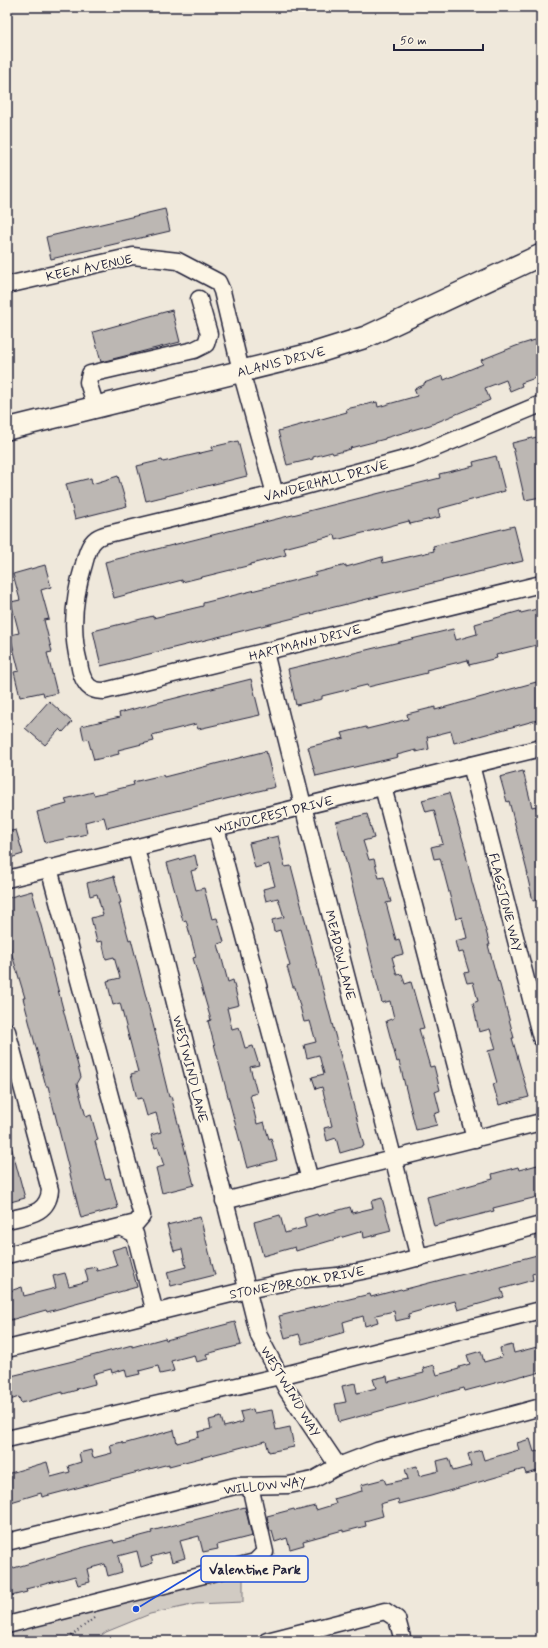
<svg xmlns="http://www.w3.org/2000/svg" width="548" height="1648" viewBox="0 0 548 1648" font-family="Mynerve,sans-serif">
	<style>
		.green { fill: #d1cbc3; stroke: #7a767f }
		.building { fill: #bcb7b3; stroke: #22223b }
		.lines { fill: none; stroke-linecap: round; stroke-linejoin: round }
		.minor-casing { stroke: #22223b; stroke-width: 19 }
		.major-casing { stroke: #22223b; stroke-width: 24 }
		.path { stroke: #22223b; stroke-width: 2; stroke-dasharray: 1 3; stroke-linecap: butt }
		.minor { stroke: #fcf5e5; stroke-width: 16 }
		.major { stroke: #fcf5e5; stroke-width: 21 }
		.labels { text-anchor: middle; stroke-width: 3.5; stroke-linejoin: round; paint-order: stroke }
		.street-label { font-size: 13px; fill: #22223b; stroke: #fcf5e5 }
		.leader { fill: none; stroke: #1d4ed8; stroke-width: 1.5 }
		.callout-dot { fill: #1d4ed8; stroke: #fcf5e5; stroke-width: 1.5 }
		.callout { fill: #fcf5e5; stroke: #1d4ed8; stroke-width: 1.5 }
		.callout-label { font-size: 14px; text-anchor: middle; font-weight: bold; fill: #22223b }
	</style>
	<rect width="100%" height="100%" fill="#efe8db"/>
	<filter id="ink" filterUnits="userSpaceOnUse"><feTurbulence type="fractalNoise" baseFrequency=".025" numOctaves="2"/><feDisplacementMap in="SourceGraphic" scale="8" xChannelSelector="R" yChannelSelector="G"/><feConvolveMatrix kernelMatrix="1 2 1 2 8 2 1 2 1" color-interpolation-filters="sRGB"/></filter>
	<g filter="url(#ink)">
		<polygon class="green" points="243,1573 243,1602 196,1604 150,1614 106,1632 94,1641 7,1641 7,1631"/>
		<g class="building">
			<polygon points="165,209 170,231 51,259 46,237"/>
			<polygon points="172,310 180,342 101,362 93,332"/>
			<polygon points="538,339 541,350 541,376 521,383 522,386 510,391 506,380 485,388 490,400 430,425 385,438 385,439 350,448 351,449 333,454 332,452 313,457 313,459 287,465 278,431 347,412 346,409 377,402 378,407 417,396 414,389 424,385 424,383 443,376 444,380 483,364 481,360 516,346"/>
			<polygon points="541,436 541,497 525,500 512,443"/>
			<polygon points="238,441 247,476 146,501 137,466 162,460 163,462 213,450 212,447"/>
			<polygon points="496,456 505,491 438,509 440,517 410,524 409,521 336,540 335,535 284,548 286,555 251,564 251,565 182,582 182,580 114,598 105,562 440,478 439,474 474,466 473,462"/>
			<polygon points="118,476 127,506 75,519 66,484 91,478 92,484"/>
			<polygon points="514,526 523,561 314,612 314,613 101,666 93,631 153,616 153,618 203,606 203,603 316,575 315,573 346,565 346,567 382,557 383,563 434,551 433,546"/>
			<polygon points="45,565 51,587 41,590 49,619 44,620 52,652 47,653 57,693 44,696 43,692 20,697 14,672 19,671 10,635 19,633 11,602 20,600 13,574"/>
			<polygon points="541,608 541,644 496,655 497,658 469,665 468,660 426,670 427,673 368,687 367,685 322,696 322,699 296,705 288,669 453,629 456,640 477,634 475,624 520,611 521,613"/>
			<polygon points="251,679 260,715 198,729 196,724 152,735 154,741 118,750 119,754 94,760 88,739 84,740 81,726 120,717 119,713 152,704"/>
			<polygon points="540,681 541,687 541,719 454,743 451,731 427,737 429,749 416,752 416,750 397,755 398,757 316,776 308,747 344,738 342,733 366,727 367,729 408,719 407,714 435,707 435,710"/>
			<polygon points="49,701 72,722 63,732 60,729 45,745 25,728"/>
			<polygon points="266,751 275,787 107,828 104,817 85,822 87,834 45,843 37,812 67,804 65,799 93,792 94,795 134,785 133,782 163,775 164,777"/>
			<polygon points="523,771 532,807 536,806 541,826 541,899 533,901 527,875 528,875 509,801 507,802 500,777"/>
			<polygon points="449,793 466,851 465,851 472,882 490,945 488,945 498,982 499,981 514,1038 512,1038 529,1097 499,1105 493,1084 497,1083 488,1051 496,1049 490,1029 479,1032 473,1003 478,1001 473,982 467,983 464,973 469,972 463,952 458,953 455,941 467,938 462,917 456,919 440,858 434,859 431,847 443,844 434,810 426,812 422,800"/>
			<polygon points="367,814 374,838 363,841 369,860 374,859 379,878 384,877 391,902 386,903 396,940 399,939 403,954 392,957 397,975 402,974 405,984 411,982 424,1028 419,1029 430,1067 434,1066 440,1090 435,1092 440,1112 434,1114 437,1125 416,1130 399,1061 397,1062 386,1021 394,1018 390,1001 382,1003 336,822"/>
			<polygon points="16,830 23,854 7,859 7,832"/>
			<polygon points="278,836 285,867 291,866 364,1146 340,1153 336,1138 327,1141 324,1128 332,1126 322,1087 316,1089 312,1077 324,1074 319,1055 307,1058 304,1045 316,1042 310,1021 304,1022 295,987 293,987 287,967 290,966 280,930 274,932 272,920 284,917 278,898 266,901 263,889 275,886 269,864 255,868 249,843"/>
			<polygon points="195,855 198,869 191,871 196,890 204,888 212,919 217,918 224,942 218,944 228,982 233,980 239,1005 227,1008 232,1029 239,1027 245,1048 253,1046 259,1065 250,1067 257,1093 250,1095 257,1124 264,1122 269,1139 271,1138 277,1160 247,1168 208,1021 211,1020 193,958 196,957 186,920 183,921 167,863"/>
			<polygon points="114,876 121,903 119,903 129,940 131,939 161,1055 159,1056 169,1097 171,1096 194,1185 162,1193 156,1168 164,1166 158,1147 155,1148 151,1135 161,1132 156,1113 147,1116 142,1098 137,1099 131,1074 138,1072 120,1003 113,1005 107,981 120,978 114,957 106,959 102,941 97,942 91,918 103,915 97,894 90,896 87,883"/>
			<polygon points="32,891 81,1077 77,1084 86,1117 91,1115 98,1140 95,1141 105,1179 110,1178 118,1208 81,1218 48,1086 46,1086 23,998 25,998 7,938 7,898"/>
			<polygon points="7,1142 10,1142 25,1198 7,1203"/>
			<polygon points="541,1164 541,1196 493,1208 494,1211 434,1226 427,1197 493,1179 492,1174 518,1167 519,1170"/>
			<polygon points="382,1198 391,1231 364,1238 363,1231 296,1251 295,1247 263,1256 254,1222 280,1215 285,1233 306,1227 304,1218 317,1214 318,1216 350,1207 352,1213 373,1208 371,1201"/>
			<polygon points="200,1217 215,1275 171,1286 167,1272 186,1267 182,1249 174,1251 167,1225"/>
			<polygon points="126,1246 137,1287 47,1312 46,1310 7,1321 7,1292 22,1287 24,1296 56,1288 53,1276 65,1273 69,1286 88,1281 85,1269 96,1267 97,1271 117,1266 112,1250"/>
			<polygon points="541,1254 541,1271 532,1274 533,1280 501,1289 504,1297 458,1310 455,1301 408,1314 409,1318 396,1321 394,1311 376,1315 378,1322 365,1326 363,1316 343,1322 345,1332 302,1344 299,1334 285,1338 279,1316 370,1294 371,1297 401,1289 402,1290"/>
			<polygon points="235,1322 241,1345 206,1354 208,1359 196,1362 194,1355 171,1361 174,1371 160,1374 158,1366 139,1371 140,1374 127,1377 125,1369 112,1373 111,1369 93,1374 95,1384 76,1389 77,1390 63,1394 63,1392 21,1403 19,1397 7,1401 7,1377 69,1362 132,1345 132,1347 165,1338 166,1340"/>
			<polygon points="512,1345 514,1353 541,1346 541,1372 526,1376 525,1375 465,1391 464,1388 339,1422 335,1404 346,1402 342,1386 355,1383 357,1393 376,1388 373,1379 387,1376 388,1382 424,1373 423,1368 434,1365 437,1375 459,1369 459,1367 470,1364 467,1355 481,1351 484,1362 502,1357 500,1348"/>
			<polygon points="253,1409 254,1413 272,1410 276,1430 290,1427 294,1447 269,1452 266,1441 169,1466 169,1464 42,1497 41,1493 11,1502 7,1488 7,1474 47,1462 51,1477 70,1472 68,1466 81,1462 79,1453 91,1450 93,1458 112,1453 110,1445 122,1442 123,1444 174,1430 177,1443 199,1437 198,1432 211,1429 209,1420 221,1417 224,1427 243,1422 240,1412"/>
			<polygon points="530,1439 534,1452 541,1450 541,1470 526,1474 524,1469 431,1496 399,1504 398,1499 380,1504 383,1516 365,1521 366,1526 343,1532 343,1530 303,1541 304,1545 290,1549 287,1538 275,1542 272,1531 270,1531 267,1516 294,1509 295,1511 315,1506 316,1510 336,1504 334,1499 362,1491 361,1485 384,1479 386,1484 408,1479 405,1469 417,1466 419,1476 439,1471 437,1461 449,1458 453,1471 471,1466 468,1454 481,1450 484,1460 519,1450 517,1443"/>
			<polygon points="245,1507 252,1536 217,1545 218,1549 203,1552 199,1536 180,1541 185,1558 172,1562 169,1552 151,1557 153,1563 141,1567 137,1551 118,1556 122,1572 108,1576 105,1564 87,1569 90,1582 78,1585 75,1576 26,1589 27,1592 7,1597 7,1570 81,1548 113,1540 114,1543 152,1533 151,1531"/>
		</g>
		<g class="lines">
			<g class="minor-casing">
				<g id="minor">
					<polyline points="7,285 133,256 178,261 218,282 222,291 241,371 275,494"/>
					<path d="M 541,404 L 416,456 L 275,494 L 104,535 C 101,536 98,537 96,539 C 89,544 86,556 84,564 C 74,596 70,629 79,663 C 80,670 82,678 86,683 C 90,690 97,691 104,691 L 541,584"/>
					<polyline points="96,407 88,382 90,374 194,350 206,344 209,334 199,299"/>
					<polyline points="265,652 321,878 419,1258"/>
					<polyline points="471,765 541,1038"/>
					<polyline points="383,787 475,1139"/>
					<polyline points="216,828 310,1180"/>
					<polyline points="136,848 259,1336 287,1390 338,1466"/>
					<polyline points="7,879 541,748"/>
					<path d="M 7,1031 L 50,1190 C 48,1215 26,1215 7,1220"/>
					<polyline points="224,1201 541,1122"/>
					<polyline points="121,1227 135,1234 155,1313"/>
					<polyline points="7,1255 136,1223 142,1216 49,868"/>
					<polyline points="7,1349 247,1290 296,1280 337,1276 382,1267 541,1225"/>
					<polyline points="7,1439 280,1376 541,1310"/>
					<polyline points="7,1542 235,1486 289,1485 313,1480 338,1466 377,1451 541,1407"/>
					<polyline points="7,1625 255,1562 265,1552 250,1486"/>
					<polyline points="267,1641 385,1611 397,1619 403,1641"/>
				</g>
			</g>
			<g class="major-casing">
				<polyline id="major" points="7,429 315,353 366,337 541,255"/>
			</g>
			<polyline class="path" points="65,1641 94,1618"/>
			<use href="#minor" class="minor"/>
			<use href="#major" class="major"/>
		</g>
	</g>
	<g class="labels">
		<g class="street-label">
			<text transform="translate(89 267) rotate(-12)" y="5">KEEN AVENUE</text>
			<text transform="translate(281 361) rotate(-14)" y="5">ALANIS DRIVE</text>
			<text transform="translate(326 480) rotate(-15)" y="5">VANDERHALL DRIVE</text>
			<text transform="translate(305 642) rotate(-14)" y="5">HARTMANN DRIVE</text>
			<text transform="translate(274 814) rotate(-14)" y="5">WINDCREST DRIVE</text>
			<text transform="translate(506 902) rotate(76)" y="5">FLAGSTONE WAY</text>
			<text transform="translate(341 955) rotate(76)" y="5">MEADOW LANE</text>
			<text transform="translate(191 1069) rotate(76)" y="5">WESTWIND LANE</text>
			<text transform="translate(297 1282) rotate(-10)" y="5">STONEYBROOK DRIVE</text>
			<text transform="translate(291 1391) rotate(59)" y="5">WESTWIND WAY</text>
			<text transform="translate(265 1485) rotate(-6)" y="5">WILLOW WAY</text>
		</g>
	</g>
	<path class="leader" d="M136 1609L201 1569"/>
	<circle class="callout-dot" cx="136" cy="1609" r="4"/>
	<rect class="callout" x="201" y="1556" width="107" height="26" rx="4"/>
	<g class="callout-label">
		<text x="255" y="1574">Valentine Park</text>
	</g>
	<rect width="548" height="1648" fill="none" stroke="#fcf5e5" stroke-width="24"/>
	<rect x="12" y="12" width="524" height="1624" fill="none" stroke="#22223b" stroke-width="1.5" filter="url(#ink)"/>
	<path d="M394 44v6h89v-6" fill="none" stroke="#22223b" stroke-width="2"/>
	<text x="400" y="44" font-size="12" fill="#22223b" stroke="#fcf5e5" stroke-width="3" paint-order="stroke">50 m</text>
</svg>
